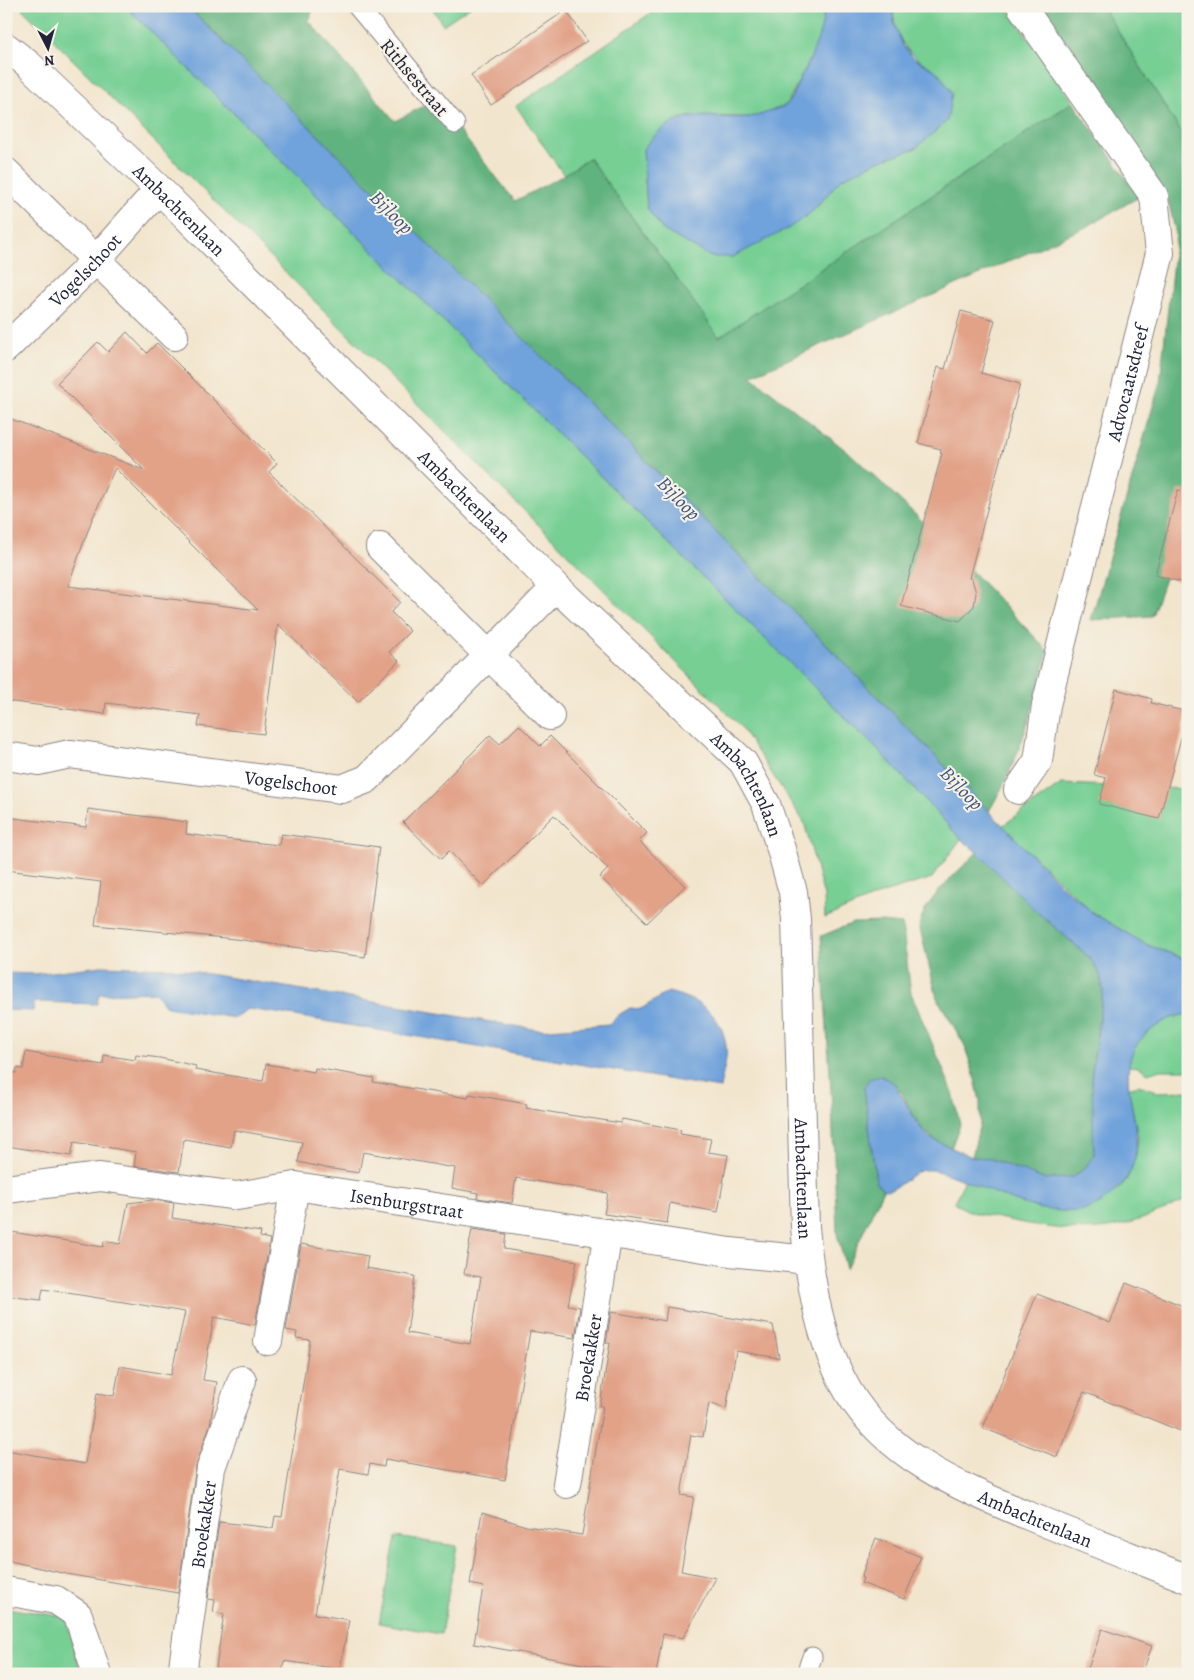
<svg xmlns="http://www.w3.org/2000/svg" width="1194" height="1680" viewBox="0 0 1194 1680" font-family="Alegreya,serif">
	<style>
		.green { fill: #77cf94; stroke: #4c7868 }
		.forest { fill: #61b27e; stroke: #426a5c }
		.water { fill: #70a2db; stroke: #49628b }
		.building { fill: #e2a288; fill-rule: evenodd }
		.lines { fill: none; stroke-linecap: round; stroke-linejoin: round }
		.lane-casing { stroke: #8a8484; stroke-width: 21 }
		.street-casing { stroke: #8a8484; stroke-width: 30 }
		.secondary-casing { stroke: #8a8484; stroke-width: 30 }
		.lane { stroke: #fff; stroke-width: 19 }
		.street { stroke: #fff; stroke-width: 28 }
		.secondary { stroke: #fff; stroke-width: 28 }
		.labels { text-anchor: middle; stroke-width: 4; stroke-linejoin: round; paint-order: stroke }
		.street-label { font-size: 19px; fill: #22223b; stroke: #f7f3e8 }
		.water-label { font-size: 20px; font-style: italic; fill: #41557b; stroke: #f7f3e8 }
	</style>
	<rect width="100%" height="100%" fill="#f7f3e8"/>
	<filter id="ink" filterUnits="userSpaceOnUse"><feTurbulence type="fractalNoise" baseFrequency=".02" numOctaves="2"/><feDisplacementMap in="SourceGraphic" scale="10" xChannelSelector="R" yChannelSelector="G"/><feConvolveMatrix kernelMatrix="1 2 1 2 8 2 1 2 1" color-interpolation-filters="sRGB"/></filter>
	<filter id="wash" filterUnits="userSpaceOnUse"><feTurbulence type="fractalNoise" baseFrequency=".0096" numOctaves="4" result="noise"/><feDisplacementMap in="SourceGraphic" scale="20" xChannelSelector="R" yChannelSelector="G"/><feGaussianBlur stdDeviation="1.12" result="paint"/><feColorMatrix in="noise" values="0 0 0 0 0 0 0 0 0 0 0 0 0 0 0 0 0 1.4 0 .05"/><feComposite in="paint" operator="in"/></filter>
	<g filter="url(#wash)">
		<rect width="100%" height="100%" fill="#f2e5cd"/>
		<g class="green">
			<polygon points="19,6 125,6 883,755 961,839 932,878 883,893 825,918 824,896 804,822 741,727"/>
			<polygon points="431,6 471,6 443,25"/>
			<path d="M 661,6 L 825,6 L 822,26 L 813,55 L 786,105 L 757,117 L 693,116 L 677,119 L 643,149 L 647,208 L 663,230 L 711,257 L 813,211 L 841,179 L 878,161 L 916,148 L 938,72 C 907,54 896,43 892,6 L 1006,6 L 1073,102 L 719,337 L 589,158 L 564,175 L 516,106 Z"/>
			<polygon points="1102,6 1181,6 1188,17 1188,143"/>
			<polygon points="1061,784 1188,789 1188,960 1145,944 1093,913 1002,826"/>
			<path d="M 1188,1014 L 1188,1070 L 1157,1070 L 1148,1073 L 1139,1067 L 1128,1066 C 1130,1060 1131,1052 1134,1047 C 1145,1029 1168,1016 1188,1014 Z"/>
			<path d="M 1138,1085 L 1155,1090 L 1155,1092 L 1188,1091 L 1188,1199 C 1164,1210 1139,1222 1113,1227 C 1077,1234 1038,1226 1003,1219 C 985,1215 968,1214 954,1202 L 965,1180 L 1039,1209 L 1118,1190 L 1127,1179 L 1136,1156 L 1138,1137 L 1128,1088 Z"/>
			<polygon points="396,1537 457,1546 441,1634 379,1623"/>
			<polygon points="6,1608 66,1617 81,1674 6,1674"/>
		</g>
		<g class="forest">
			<path d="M 187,6 L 314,6 L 309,21 L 395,121 L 435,100 L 515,201 L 564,175 L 589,158 L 719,337 L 1073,102 L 1139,197 L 1086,227 L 751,376 L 853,456 L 935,533 L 1048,651 C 1033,708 1020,760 989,811 L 626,440 Z"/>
			<polygon points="1036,6 1102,6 1188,143 1188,550 1176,547 1152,616 1091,620 1160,382 1176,234 1167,195"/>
			<path d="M 977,852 L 1035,910 L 1089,957 L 1100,974 L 1103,991 L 1092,1072 L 1094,1155 L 1085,1168 L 1073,1177 L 1045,1180 L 988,1158 L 972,1157 L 980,1123 L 980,1101 L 974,1075 L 964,1044 L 937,998 L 919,925 C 927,896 957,874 977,852 Z"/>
			<path d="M 881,922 L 902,924 L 911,993 L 953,1093 L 960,1125 L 951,1148 C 921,1136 915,1119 901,1091 L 864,1087 L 876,1180 L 883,1190 L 846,1269 L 837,1234 L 832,1107 L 821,936 L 853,923 Z"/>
		</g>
		<g class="water">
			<path d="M 125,6 L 187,6 L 626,440 L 1061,885 L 1093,913 L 1145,944 L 1188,960 L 1188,1014 C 1172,1016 1163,1021 1151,1030 C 1092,1075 1174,1143 1111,1195 C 1095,1209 1084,1212 1063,1211 C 1018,1210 977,1181 933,1170 C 928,1170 923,1169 918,1172 C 904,1178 887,1203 876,1181 L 864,1087 L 869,1079 L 881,1076 L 894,1083 L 919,1126 L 930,1138 L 972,1157 L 988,1158 L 1046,1180 L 1073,1177 L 1085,1168 L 1094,1155 L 1092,1072 L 1103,991 L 1100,974 L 1089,957 L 1035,910 L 977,852 L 961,839 L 883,755 Z"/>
			<path d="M 825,6 L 892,6 L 894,23 L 903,46 L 914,58 L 938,72 L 952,93 L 947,121 L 916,148 L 878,161 L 841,179 L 813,211 L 789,228 L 733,257 L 711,257 L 663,230 L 647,208 L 643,149 C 686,92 721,132 771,111 C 775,109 782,108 786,105 C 793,99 797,83 802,75 C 814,52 822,32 825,6 Z"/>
			<path d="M 101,966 L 173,968 L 539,1030 L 609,1024 L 620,1014 L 630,1008 L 641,1009 L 668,992 C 696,999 722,1012 726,1046 C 728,1059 722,1075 720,1088 L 277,1013 L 247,1009 L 235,1018 L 167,1007 L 155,992 L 99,994 L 97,1004 L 35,1002 L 33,1011 L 6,1010 L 6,973 L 34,974 Z"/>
		</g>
		<g id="blocks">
			<g class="building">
				<polygon points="566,10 587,41 491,105 471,75"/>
				<polygon points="961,311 995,320 981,373 1020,384 969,578 972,579 976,593 974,606 960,621 901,606 942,453 940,453 941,449 918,443 938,367 945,369"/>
				<path d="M 127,332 L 147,353 L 157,343 L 277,463 L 269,472 L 400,602 L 391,612 L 410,631 L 389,652 L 399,661 L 358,702 L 278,624 L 264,734 L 198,726 L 200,715 L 170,711 L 106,703 L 105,714 L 6,701 L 6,417 L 144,470 L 57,383 L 98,342 L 108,352 ZM 115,468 L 211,564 L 258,610 L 68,586 L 91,522 Z"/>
				<polygon points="1178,490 1188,491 1188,584 1155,575"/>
				<polygon points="1116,689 1152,699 1151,703 1188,712 1159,819 1099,804 1106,778 1094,775"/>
				<polygon points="519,725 540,746 550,736 647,833 639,841 685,886 647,923 600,877 608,869 554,815 483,886 449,851 441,859 403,822 490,735 500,744"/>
				<polygon points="88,809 187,822 186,834 216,838 279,845 281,834 379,847 365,957 235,939 95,925 101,882 6,870 6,817 86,827"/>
				<polygon points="26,1052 103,1065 104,1055 135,1060 136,1055 160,1058 196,1066 195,1070 263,1081 266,1064 314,1072 315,1068 374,1078 373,1082 468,1098 469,1094 527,1104 526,1108 556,1113 621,1123 622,1119 681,1130 680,1134 711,1139 708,1152 728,1155 718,1212 670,1203 667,1223 604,1214 608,1193 516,1178 512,1203 477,1198 478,1193 452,1188 455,1168 363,1152 359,1173 326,1168 298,1162 302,1142 234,1130 231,1147 184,1139 179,1172 134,1166 136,1152 74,1142 71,1156 6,1146 6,1071 16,1073 17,1068 23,1069"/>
				<polygon points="153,1200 174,1203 172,1218 261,1232 260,1237 270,1239 255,1325 214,1317 203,1380 217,1382 210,1425 196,1466 178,1593 66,1574 6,1560 6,1450 85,1464 97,1393 114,1396 120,1366 171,1375 185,1312 43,1289 41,1300 6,1296 6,1231 103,1247 104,1241 120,1244 128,1203"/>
				<polygon points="472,1229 506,1234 504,1249 577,1261 568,1305 580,1307 575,1338 530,1331 505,1480 385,1459 384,1467 370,1464 368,1474 340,1469 315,1614 349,1620 340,1669 284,1661 282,1674 215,1674 224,1614 213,1612 215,1600 208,1599 219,1522 273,1528 275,1516 282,1517 310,1340 296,1338 297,1332 286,1330 301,1244 368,1256 366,1268 415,1276 407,1333 470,1344 481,1277 464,1274"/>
				<polygon points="1126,1283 1188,1308 1188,1434 1084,1392 1057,1457 983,1428 1037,1294 1110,1323"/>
				<polygon points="667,1307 773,1325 779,1358 736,1351 726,1409 709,1403 703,1437 691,1435 681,1495 694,1497 681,1571 716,1578 683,1638 663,1634 656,1674 594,1666 474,1644 483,1587 470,1584 482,1512 526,1526 582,1535 603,1406 600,1406 610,1343 606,1343 611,1312 665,1321"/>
				<polygon points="876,1538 921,1557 904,1599 861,1583 863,1578 861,1577"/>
				<polygon points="1102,1629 1152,1646 1142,1674 1086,1674"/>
			</g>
		</g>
	</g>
	<g filter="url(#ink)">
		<use href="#blocks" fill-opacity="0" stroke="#8a8484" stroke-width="1"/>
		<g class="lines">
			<g class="lane-casing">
				<g id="lane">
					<polyline points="357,6 455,124"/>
					<polyline points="806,1674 812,1657"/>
				</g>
			</g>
			<g class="street-casing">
				<g id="street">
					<polyline points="6,172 174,336"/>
					<path id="s1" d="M 6,348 L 96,260 L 159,189"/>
					<polyline points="380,547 550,716"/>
					<path id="s2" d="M 6,756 L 38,761 L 70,754 L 342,789 L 367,779 L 556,587"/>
					<path id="s3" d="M 1018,790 L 1038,761 L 1046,705 L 1160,253 L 1154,196 L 1021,6"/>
					<path id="s4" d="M 6,1189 L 100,1177 L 237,1196 L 295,1186 L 730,1252 L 808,1260"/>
					<polyline points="268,1341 295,1186"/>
					<path id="s5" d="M 567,1484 L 608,1233"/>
					<polyline points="6,1591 56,1600 78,1615 97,1674"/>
					<path id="s6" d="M 182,1674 L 211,1468 L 242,1380"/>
				</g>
			</g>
			<g class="secondary-casing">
				<g id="secondary">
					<path id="s7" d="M 6,47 L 28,64 L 159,189 L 556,587 L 743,762 L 766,804 L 781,849 L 793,892 L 796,919 L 805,1227 C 810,1282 820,1343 848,1391 C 888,1458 961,1487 1029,1516 C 1082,1538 1135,1558 1188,1579"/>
				</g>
			</g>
			<use href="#lane" class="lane"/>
			<use href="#street" class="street"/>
			<use href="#secondary" class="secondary"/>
		</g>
	</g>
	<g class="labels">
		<g class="street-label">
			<text transform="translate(415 77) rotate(50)" y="7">Rithsestraat</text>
			<text dy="7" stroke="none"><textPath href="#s7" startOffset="238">Ambachtenlaan</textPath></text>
			<text dy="7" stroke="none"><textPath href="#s1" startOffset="111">Vogelschoot</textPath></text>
			<text dy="7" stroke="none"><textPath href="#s3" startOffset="424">Advocaatsdreef</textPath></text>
			<text dy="7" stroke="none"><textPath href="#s7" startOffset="642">Ambachtenlaan</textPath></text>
			<text dy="7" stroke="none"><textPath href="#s2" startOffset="288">Vogelschoot</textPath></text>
			<text dy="7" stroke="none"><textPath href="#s7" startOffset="1048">Ambachtenlaan</textPath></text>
			<text dy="7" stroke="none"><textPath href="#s7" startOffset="1454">Ambachtenlaan</textPath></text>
			<text dy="7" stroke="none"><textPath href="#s4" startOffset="405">Isenburgstraat</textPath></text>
			<text dy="7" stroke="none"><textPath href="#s5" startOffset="128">Broekakker</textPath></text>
			<text dy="7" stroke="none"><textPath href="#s7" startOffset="1904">Ambachtenlaan</textPath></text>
			<text dy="7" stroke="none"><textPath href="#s6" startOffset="151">Broekakker</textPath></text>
		</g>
		<g class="water-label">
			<text transform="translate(392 212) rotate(45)" y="7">Bijloop</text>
			<text transform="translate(679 498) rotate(46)" y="7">Bijloop</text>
			<text transform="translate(962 788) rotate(46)" y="7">Bijloop</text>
		</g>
	</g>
	<rect width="1194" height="1680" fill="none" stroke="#f7f3e8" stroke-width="25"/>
	<g transform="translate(48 48) rotate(174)" stroke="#f7f3e8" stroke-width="4" paint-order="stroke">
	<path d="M0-4L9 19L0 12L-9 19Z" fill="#22223b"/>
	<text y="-8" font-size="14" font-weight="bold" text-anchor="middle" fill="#22223b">N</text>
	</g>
</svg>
